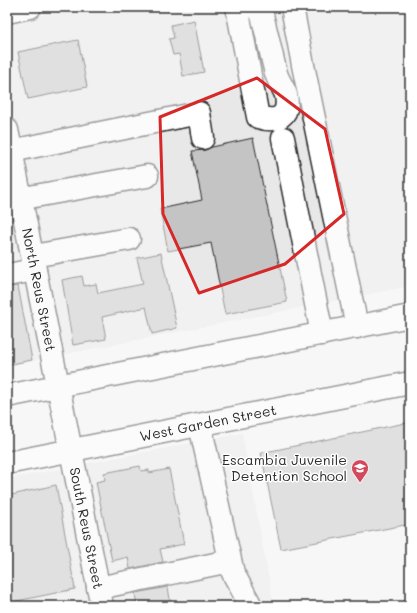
<svg xmlns="http://www.w3.org/2000/svg" width="417" height="613" viewBox="0 0 417 613" font-family="Mali,sans-serif">
	<style>
		.built { fill: #e8e8e8 }
		.building { fill: #c4c4c4; stroke: #2b2b2b }
		.lines { fill: none; stroke-linecap: round; stroke-linejoin: round }
		.minor-casing { stroke: #2b2b2b; stroke-width: 25 }
		.major-casing { stroke: #2b2b2b; stroke-width: 25 }
		.minor { stroke: #fff; stroke-width: 22 }
		.major { stroke: #fff; stroke-width: 22 }
		.marked { fill: none; stroke: #d62828; stroke-width: 3; stroke-linejoin: round }
		.labels { text-anchor: middle; stroke-width: 3; stroke-linejoin: round; paint-order: stroke }
		.street-label { font-size: 14px; fill: #2b2b2b; stroke: #fff }
		.poi-label { font-size: 14px; fill: #2b2b2b; stroke: #fff; text-anchor: end }
	</style>
	<rect width="100%" height="100%" fill="#f7f7f7"/>
	<filter id="ink" filterUnits="userSpaceOnUse"><feTurbulence type="fractalNoise" baseFrequency=".025" numOctaves="2"/><feDisplacementMap in="SourceGraphic" scale="8" xChannelSelector="R" yChannelSelector="G"/><feConvolveMatrix kernelMatrix="1 2 1 2 8 2 1 2 1" color-interpolation-filters="sRGB"/></filter>
	<g filter="url(#ink)">
		<g class="built">
			<polygon points="84,7 410,7 410,286 62,355 7,82 7,22"/>
			<polygon points="7,179 44,359 7,366"/>
			<polygon points="242,433 274,606 112,606 84,464"/>
			<polygon points="65,468 92,606 7,606 7,479"/>
		</g>
		<g class="building">
			<polygon points="194,20 204,72 183,76 179,54 173,55 169,39 174,38 171,25"/>
			<polygon points="78,40 87,87 28,99 18,52"/>
			<polygon points="253,138 287,302 225,314 211,243 168,251 160,209 202,200 192,151 205,150 212,147"/>
			<polygon points="161,253 177,328 152,334 146,307 102,317 106,339 73,345 62,280 82,276 84,286 96,284 98,293 143,284 137,258"/>
			<polygon points="18,286 32,360 7,365 7,287"/>
			<polygon points="410,422 410,524 281,549 261,453"/>
			<polygon points="140,466 141,471 149,470 149,473 169,469 184,544 160,549 163,562 130,569 128,557 112,561 96,482 105,480 104,473"/>
			<polygon points="56,485 75,589 7,603 7,496"/>
			<polygon points="168,587 171,606 137,606 135,593"/>
		</g>
		<g class="lines">
			<g class="minor-casing">
				<g id="minor">
					<path d="M 237,7 L 258,117 C 277,123 290,117 286,95 C 284,88 278,81 276,73 C 271,54 267,34 262,15 L 257,7"/>
					<polyline points="292,7 303,65 357,327"/>
					<polyline points="7,12 30,7"/>
					<path id="s1" d="M 7,130 L 102,606"/>
					<polyline points="283,138 322,334"/>
					<polyline points="11,151 199,113 203,138"/>
					<polyline points="7,201 147,176"/>
					<polyline points="33,256 129,239"/>
					<polyline points="7,275 35,270"/>
					<polyline points="200,425 233,573 251,606"/>
					<polyline points="98,588 230,561"/>
				</g>
			</g>
			<g class="major-casing">
				<g id="major">
					<polyline points="7,396 410,316"/>
					<path id="s2" d="M 7,463 L 410,383"/>
				</g>
			</g>
			<use href="#minor" class="minor"/>
			<use href="#major" class="major"/>
		</g>
	</g>
	<path d="M0 0H417V613H0ZM 257,78 L 325,129 L 344,214 L 285,264 L 199,293 L 163,214 L 160,117 Z" fill="#f7f7f7" fill-opacity=".55" fill-rule="evenodd"/>
	<path class="marked" d="M 257,78 L 325,129 L 344,214 L 285,264 L 199,293 L 163,214 L 160,117 Z"/>
	<defs>
		<g id="school-pin" transform="scale(0.9)"><path d="M0 17L-7.5 6A9.5 9.5 0 1 1 7.5 6Z" fill="#d1495b" stroke="#fff"/><path d="M0-5L7-2L0 1L-7-2ZM-4 1L0 2.5L4 1V4Q0 6-4 4Z" fill="#fff"/></g>
	</defs>
	<g fill-rule="evenodd">
		<use href="#school-pin" x="360" y="468"/>
	</g>
	<g class="labels">
		<g class="street-label">
			<text dy="5" stroke="none"><textPath href="#s1" startOffset="163">North Reus Street</textPath></text>
			<text dy="5" stroke="none"><textPath href="#s2" startOffset="205">West Garden Street</textPath></text>
			<text dy="5" stroke="none"><textPath href="#s1" startOffset="406">South Reus Street</textPath></text>
		</g>
		<g class="poi-label">
			<text x="347" y="465">Escambia Juvenile<tspan x="347" dy="16">Detention School</tspan></text>
		</g>
	</g>
	<rect width="417" height="613" fill="none" stroke="#fff" stroke-width="24"/>
	<rect x="12" y="12" width="393" height="589" fill="none" stroke="#2b2b2b" stroke-width="1.5" filter="url(#ink)"/>
</svg>
